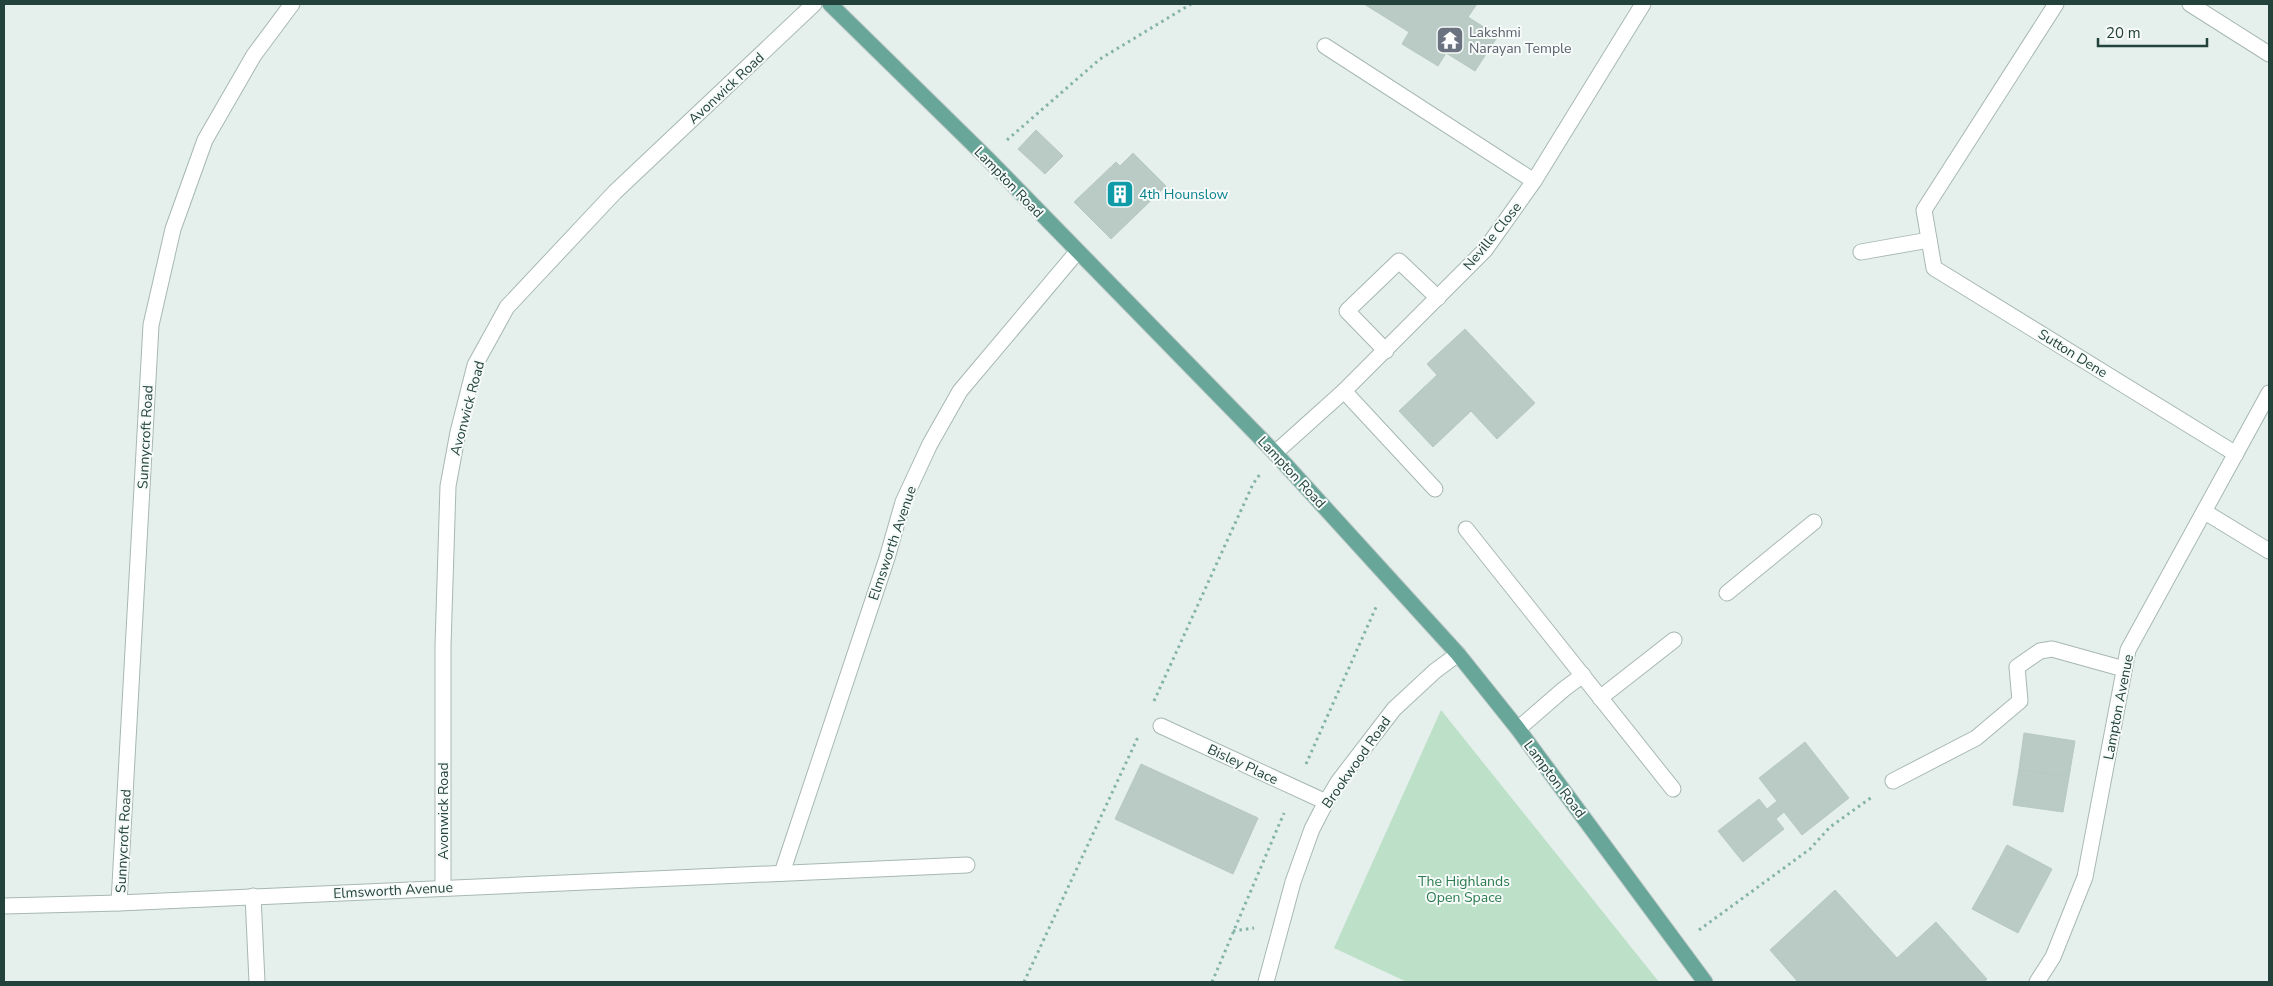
<svg xmlns="http://www.w3.org/2000/svg" width="2273" height="986" viewBox="0 0 2273 986" font-family="'Nunito Sans',sans-serif">
	<style>
		.green { fill: #bde0c9 }
		.building { fill: #bacac4; stroke: #b7c9c3 }
		.lines { fill: none; stroke-linecap: round; stroke-linejoin: round }
		.lane-casing { stroke: #a7b8b3; stroke-width: 17 }
		.street-casing { stroke: #a7b8b3; stroke-width: 17 }
		.primary-casing { stroke: #c1cac8; stroke-width: 17 }
		.path { stroke: #84b3a8; stroke-width: 3; stroke-dasharray: 2.5 4; stroke-linecap: butt }
		.lane { stroke: #fff; stroke-width: 15 }
		.street { stroke: #fff; stroke-width: 15 }
		.primary { stroke: #68a69a; stroke-width: 15 }
		.labels { text-anchor: middle; stroke-width: 4; stroke-linejoin: round; paint-order: stroke }
		.worship-label { font-size: 14px; fill: #5b616d; stroke: #f6fbf9; text-anchor: start }
		.street-label { font-size: 14px; fill: #23423b; stroke: #f6fbf9 }
		.culture-label { font-size: 14px; fill: #0d838f; stroke: #f6fbf9; text-anchor: start }
		.park-label { font-size: 14px; fill: #2b7b4f; stroke: #f6fbf9 }
	</style>
	<rect width="100%" height="100%" fill="#e5efeb"/>
	<polygon class="green" points="1441,710 1659,982 1407,982 1334,948"/>
	<g class="building">
		<polygon points="1364,4 1477,4 1468,17 1498,36 1475,71 1446,53 1438,66 1402,44 1409,32"/>
		<polygon points="1036,130 1063,156 1045,174 1018,149"/>
		<polygon points="1133,153 1166,186 1111,239 1074,202 1116,162 1120,166"/>
		<polygon points="1465,329 1535,403 1497,439 1471,411 1433,447 1399,411 1437,375 1427,364"/>
		<polygon points="2024,733 2075,741 2069,777 2019,769"/>
		<polygon points="1805,742 1849,798 1802,835 1784,812 1776,819 1784,829 1743,862 1718,831 1759,799 1767,809 1777,801 1759,778"/>
		<polygon points="1141,764 1258,818 1233,874 1115,819"/>
		<polygon points="2019,769 2069,777 2063,812 2013,805"/>
		<polygon points="2007,845 2052,869 2035,901 1990,877"/>
		<polygon points="1990,877 2035,901 2018,933 1972,909"/>
		<polygon points="1835,890 1897,958 1936,922 1987,979 1984,982 1798,982 1770,950"/>
	</g>
	<g class="lines">
		<g class="lane-casing">
			<g id="lane">
				<polyline points="1325,46 1534,181"/>
				<polyline points="1386,351 1347,311 1399,261 1438,298"/>
				<polyline points="1344,391 1435,489"/>
				<polyline points="1466,529 1673,789"/>
				<polyline points="1727,593 1814,522"/>
				<polyline points="1600,698 1674,640"/>
				<polyline points="1518,729 1564,689 1583,675"/>
				<polyline points="1893,781 1976,738 2020,701 2017,667 2040,651 2052,649 2124,669"/>
			</g>
		</g>
		<g class="street-casing">
			<g id="street">
				<polyline points="2056,4 1924,210 1934,268 2236,454"/>
				<polyline points="2190,4 2269,54"/>
				<polyline points="1861,252 1929,240"/>
				<polyline points="1275,453 1344,391 1485,250 1534,181 1643,4"/>
				<polyline points="2205,512 2269,551"/>
				<polyline points="1161,726 1326,802"/>
				<polyline points="782,873 887,558 903,502 930,444 960,391 1077,252"/>
				<polyline points="443,887 443,646 448,486 458,432 475,365 507,307 615,192 814,4"/>
				<polyline points="253,896 257,982"/>
				<polyline points="119,903 151,325 173,229 205,140 254,55 292,4"/>
				<polyline points="4,906 119,903 967,865"/>
				<polyline points="1266,982 1293,882 1312,829 1326,802 1338,782 1394,709 1435,671 1458,654"/>
				<polyline points="2037,982 2053,957 2085,877 2128,650 2269,393"/>
			</g>
		</g>
		<g class="primary-casing">
			<polyline id="primary" points="830,4 987,158 1275,453 1458,654 1518,729 1705,982"/>
		</g>
		<g class="path">
			<polyline points="1007,140 1100,59 1191,4"/>
			<polyline points="1154,701 1253,484 1260,474"/>
			<polyline points="1306,764 1377,605"/>
			<polyline points="1699,930 1810,849 1830,827 1872,797"/>
			<polyline points="1233,931 1254,928"/>
			<polyline points="1024,982 1138,737"/>
			<polyline points="1212,982 1284,813"/>
		</g>
		<use href="#lane" class="lane"/>
		<use href="#street" class="street"/>
		<use href="#primary" class="primary"/>
	</g>
	<defs>
		<g id="temple-square" transform="scale(1.4375)"><rect x="-9" y="-9" width="18" height="18" rx="4" fill="#6b7280" stroke="#f6fbf9"/><path d="M0-6L5-2H3V0L6.5 2.5H4V6H1.5V3h-3V6H-4V2.5H-6.5L-3 0V-2H-5Z" fill="#fff"/></g>
		<g id="building-square" transform="scale(1.4375)"><rect x="-9" y="-9" width="18" height="18" rx="4" fill="#0f9aa8" stroke="#f6fbf9"/><path d="M-4-6H4V6H1V3H-1V6H-4ZM-2.5-4.3h1.7v1.8h-1.7ZM.8-4.3h1.7v1.8H.8ZM-2.5-1h1.7V.8h-1.7ZM.8-1h1.7V.8H.8Z" fill="#fff"/></g>
	</defs>
	<g fill-rule="evenodd">
		<use href="#temple-square" x="1450" y="40"/>
		<use href="#building-square" x="1120" y="194"/>
	</g>
	<g class="labels">
		<g class="worship-label">
			<text x="1469" y="37">Lakshmi<tspan x="1469" dy="16">Narayan Temple</tspan></text>
		</g>
		<g class="street-label">
			<text transform="translate(726 88) rotate(-43)" y="5">Avonwick Road</text>
			<text transform="translate(1009 182) rotate(46)" y="5">Lampton Road</text>
			<text transform="translate(1492 236) rotate(-51)" y="5">Neville Close</text>
			<text transform="translate(2073 353) rotate(32)" y="5">Sutton Dene</text>
			<text transform="translate(467 408) rotate(-75)" y="5">Avonwick Road</text>
			<text transform="translate(145 437) rotate(-87)" y="5">Sunnycroft Road</text>
			<text transform="translate(1292 472) rotate(47)" y="5">Lampton Road</text>
			<text transform="translate(892 543) rotate(-71)" y="5">Elmsworth Avenue</text>
			<text transform="translate(2118 707) rotate(-79)" y="5">Lampton Avenue</text>
			<text transform="translate(1356 762) rotate(-55)" y="5">Brookwood Road</text>
			<text transform="translate(1243 764) rotate(25)" y="5">Bisley Place</text>
			<text transform="translate(1555 779) rotate(53)" y="5">Lampton Road</text>
			<text transform="translate(443 811) rotate(-90)" y="5">Avonwick Road</text>
			<text transform="translate(123 841) rotate(-87)" y="5">Sunnycroft Road</text>
			<text transform="translate(393 890) rotate(-3)" y="5">Elmsworth Avenue</text>
		</g>
		<g class="culture-label">
			<text x="1139" y="199">4th Hounslow</text>
		</g>
		<g class="park-label">
			<text x="1464" y="886">The Highlands<tspan x="1464" dy="16">Open Space</tspan></text>
		</g>
	</g>
	<rect width="2273" height="986" fill="none" stroke="#23423b" stroke-width="10"/>
	<path d="M2098 38v8h109v-8" fill="none" stroke="#23423b" stroke-width="2.5"/>
	<text x="2106" y="38" font-size="15" fill="#23423b" stroke="#f6fbf9" stroke-width="4" paint-order="stroke">20 m</text>
</svg>
